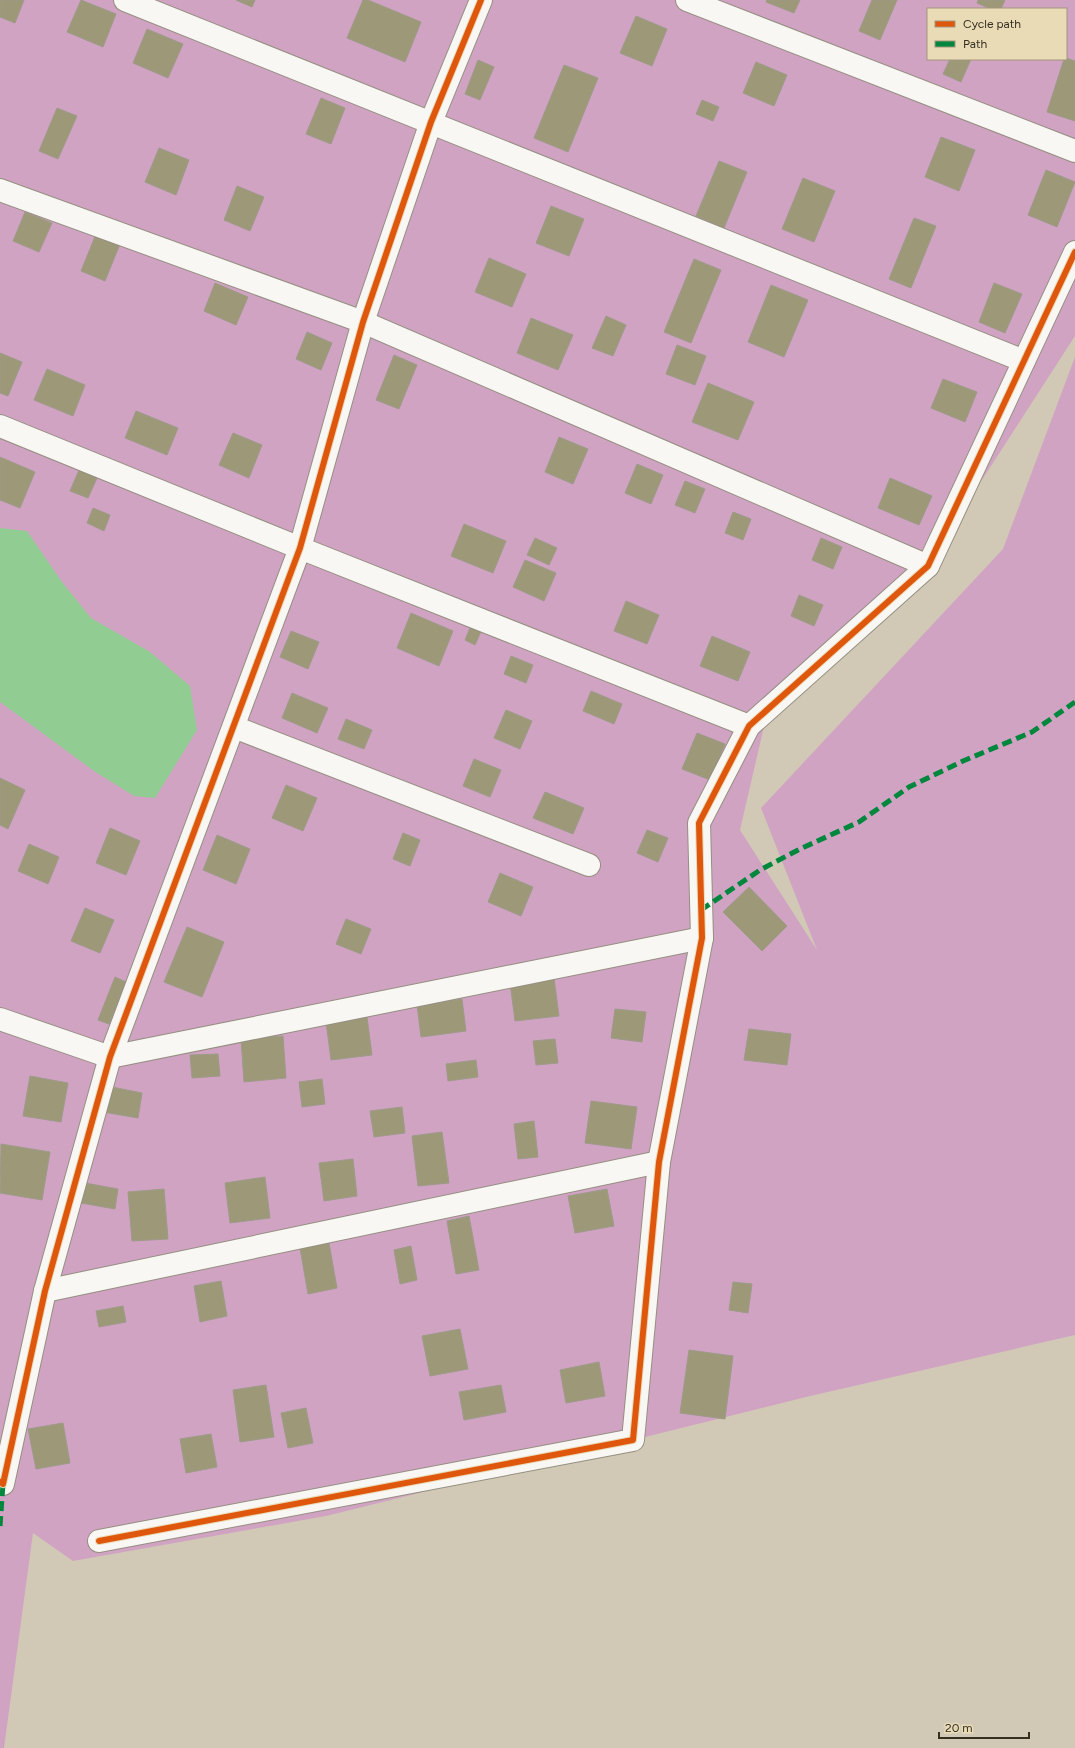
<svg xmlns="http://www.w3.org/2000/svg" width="1075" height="1748" viewBox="0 0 1075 1748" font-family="Figtree,sans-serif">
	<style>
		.green { fill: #d1a3c3; fill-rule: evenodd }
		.water { fill: #91cc93 }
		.building { fill: #9d9978; stroke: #9d9a8a }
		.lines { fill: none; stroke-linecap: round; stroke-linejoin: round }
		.minor-casing { stroke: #958f80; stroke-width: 24 }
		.minor { stroke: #f8f7f4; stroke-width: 22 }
		.quiet { stroke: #00873e; stroke-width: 5; stroke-dasharray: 10 5; stroke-linecap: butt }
		.cycleway-casing { stroke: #eadbb7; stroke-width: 8 }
		.cycleway { stroke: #df570d; stroke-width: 6 }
	</style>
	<rect width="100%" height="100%" fill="#d1c9b6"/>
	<path class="green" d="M 0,0 L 1075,0 L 1075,336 L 936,551 L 765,722 L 740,830 L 817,950 L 761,808 L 1003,549 L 1075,357 L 1075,1335 L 806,1397 L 326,1516 L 73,1561 L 33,1533 L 4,1748 L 0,1748 ZM 928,9 L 1066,9 L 1066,59 L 928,59 Z"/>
	<polygon class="water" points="0,528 27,531 62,582 91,618 150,652 190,686 197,730 155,798 134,796 94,771 0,702"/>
	<g class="building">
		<polygon points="0,0 24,0 15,23 0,17"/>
		<polygon points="81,0 116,14 103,47 67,32"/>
		<polygon points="236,0 255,0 252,7"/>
		<polygon points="363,0 368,0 421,22 405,62 347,38"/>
		<polygon points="767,0 800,0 794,13 766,2"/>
		<polygon points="872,0 897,0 880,40 859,31"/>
		<polygon points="978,0 1005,0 1001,9 991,9 977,3"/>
		<polygon points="636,16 667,29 652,66 620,53"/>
		<polygon points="147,29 183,44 168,78 133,63"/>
		<polygon points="1066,58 1075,61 1075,121 1047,112 1064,59"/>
		<polygon points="950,59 971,59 961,82 943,74"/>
		<polygon points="478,60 494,67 480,100 465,94"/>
		<polygon points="756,62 787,75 774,106 743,93"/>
		<polygon points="564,65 598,78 568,152 534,138"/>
		<polygon points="321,98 345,108 331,144 306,134"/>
		<polygon points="702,100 719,107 713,121 696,114"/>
		<polygon points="57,108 77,116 58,159 39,151"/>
		<polygon points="941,137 975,150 959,191 925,177"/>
		<polygon points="159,148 189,160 176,195 145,182"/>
		<polygon points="719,161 747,172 724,228 696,216"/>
		<polygon points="1046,170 1075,182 1057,227 1028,215"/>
		<polygon points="803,178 835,191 814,242 782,229"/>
		<polygon points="237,186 264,197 250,231 224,220"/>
		<polygon points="551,206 584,219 569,256 536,243"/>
		<polygon points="25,212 52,223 39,252 13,241"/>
		<polygon points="914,218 936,226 911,288 889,279"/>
		<polygon points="96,234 120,244 105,281 81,271"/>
		<polygon points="489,258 526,274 512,307 475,292"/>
		<polygon points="694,259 721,270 691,343 664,332"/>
		<polygon points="215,283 248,297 236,325 204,311"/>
		<polygon points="994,283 1022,294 1005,333 979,322"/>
		<polygon points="771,285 808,300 784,357 748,342"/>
		<polygon points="606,316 626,325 613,356 592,348"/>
		<polygon points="531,318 573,335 558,370 517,353"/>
		<polygon points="307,332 332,343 321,370 296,359"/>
		<polygon points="677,345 706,356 695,385 666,374"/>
		<polygon points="0,353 22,362 8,396 0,393"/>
		<polygon points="394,355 417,365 399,409 376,400"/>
		<polygon points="47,369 85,385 73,416 34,400"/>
		<polygon points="943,379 977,392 965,422 931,408"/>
		<polygon points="708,383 754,402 738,440 692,422"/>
		<polygon points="136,411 178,428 167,455 125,438"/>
		<polygon points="233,433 262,445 249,478 219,465"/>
		<polygon points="559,437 588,449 573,484 545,472"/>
		<polygon points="0,457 35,472 20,508 0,500"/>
		<polygon points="637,464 663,475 651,504 625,493"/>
		<polygon points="79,470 97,478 88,498 70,491"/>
		<polygon points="890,478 932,496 919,525 878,508"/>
		<polygon points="685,481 705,489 695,513 675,505"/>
		<polygon points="93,508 110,515 104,531 87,523"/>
		<polygon points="733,512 751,519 743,540 725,533"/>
		<polygon points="464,524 506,541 493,573 451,556"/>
		<polygon points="535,538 557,548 549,565 527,555"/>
		<polygon points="821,538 842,547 833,569 812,560"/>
		<polygon points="525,560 556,573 544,601 513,587"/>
		<polygon points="799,595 823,605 814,626 791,616"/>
		<polygon points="626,601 659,615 647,644 614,631"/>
		<polygon points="411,613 453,631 439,666 397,648"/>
		<polygon points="472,623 483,627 475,645 465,640"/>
		<polygon points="291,631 319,642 308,669 280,657"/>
		<polygon points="712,636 750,652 738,681 700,666"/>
		<polygon points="511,656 533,665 526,683 504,674"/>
		<polygon points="591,691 622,704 614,724 583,711"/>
		<polygon points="292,693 328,708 317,733 282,718"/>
		<polygon points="506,710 532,721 520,749 494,738"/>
		<polygon points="346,719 372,730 364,749 338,739"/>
		<polygon points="697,733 725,744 710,780 682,769"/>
		<polygon points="474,759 501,770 490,797 463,786"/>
		<polygon points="0,778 25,790 8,829 0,825"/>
		<polygon points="286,785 317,798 303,831 272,818"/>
		<polygon points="545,792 584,808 573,834 533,818"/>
		<polygon points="110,828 140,841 126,875 96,863"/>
		<polygon points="647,830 668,838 658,862 637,853"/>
		<polygon points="403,833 420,840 410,866 393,859"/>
		<polygon points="217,835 250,849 236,884 203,870"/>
		<polygon points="29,844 59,857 48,884 18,871"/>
		<polygon points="500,873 533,887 521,916 488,902"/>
		<polygon points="749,887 787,926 762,951 723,912"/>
		<polygon points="85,908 114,920 100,953 71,941"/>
		<polygon points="346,919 371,929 361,954 336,944"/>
		<polygon points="187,927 224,942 202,997 164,982"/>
		<polygon points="115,977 126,982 109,1024 98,1020"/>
		<polygon points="554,978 559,1016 515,1021 510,983"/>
		<polygon points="462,999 466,1031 421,1037 417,1005"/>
		<polygon points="615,1009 646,1012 642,1042 611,1038"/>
		<polygon points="367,1017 372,1055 331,1060 326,1022"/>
		<polygon points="749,1029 791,1034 787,1065 744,1060"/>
		<polygon points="283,1036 286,1078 244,1082 241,1039"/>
		<polygon points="555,1039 558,1063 536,1065 533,1041"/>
		<polygon points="218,1054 220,1076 192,1078 190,1055"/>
		<polygon points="476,1060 478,1077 448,1081 446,1064"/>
		<polygon points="30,1076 68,1083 61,1122 23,1116"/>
		<polygon points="322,1079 325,1104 302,1107 299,1082"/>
		<polygon points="107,1086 142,1093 138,1118 103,1112"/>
		<polygon points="591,1101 637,1107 631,1149 585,1143"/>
		<polygon points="402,1107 405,1133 374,1137 370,1111"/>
		<polygon points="534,1121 538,1157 518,1159 514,1124"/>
		<polygon points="442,1132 449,1183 418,1186 412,1136"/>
		<polygon points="1,1144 50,1152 42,1200 0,1193"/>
		<polygon points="353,1159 357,1196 324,1201 319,1163"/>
		<polygon points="265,1177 270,1218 230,1223 225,1183"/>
		<polygon points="85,1183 118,1189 115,1209 81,1203"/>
		<polygon points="164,1189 168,1239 132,1241 128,1192"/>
		<polygon points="607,1189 614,1226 575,1233 568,1196"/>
		<polygon points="469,1216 479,1270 456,1274 447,1221"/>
		<polygon points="329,1243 337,1288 308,1294 300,1248"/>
		<polygon points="411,1246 417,1280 400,1284 394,1250"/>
		<polygon points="221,1281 227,1316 200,1322 194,1286"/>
		<polygon points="733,1282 752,1284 748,1313 729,1310"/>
		<polygon points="123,1306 126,1322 99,1327 96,1311"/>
		<polygon points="460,1329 468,1369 430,1376 422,1336"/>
		<polygon points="689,1350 733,1356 725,1419 680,1413"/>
		<polygon points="599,1362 605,1396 566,1403 560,1370"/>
		<polygon points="266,1385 274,1437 240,1442 233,1390"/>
		<polygon points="501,1385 506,1412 464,1420 459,1392"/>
		<polygon points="306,1408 313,1443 288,1448 281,1413"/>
		<polygon points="63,1423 70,1463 36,1469 28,1429"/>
		<polygon points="211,1434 217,1467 186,1473 180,1439"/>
	</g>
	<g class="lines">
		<g class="minor-casing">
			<g id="minor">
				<polyline points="125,0 1024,361"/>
				<polyline points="687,0 1075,151"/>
				<polyline points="0,190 363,322 928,566"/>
				<polyline points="0,426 300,548 749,726"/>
				<polyline points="234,727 589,865"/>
				<polyline points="0,1019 110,1057 702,938"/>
				<polyline points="45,1291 659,1162"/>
				<polyline points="0,1482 3,1484 45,1291 110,1057 300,548 363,322 431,122 481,0"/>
				<polyline points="99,1541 633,1440 659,1162 702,938 699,823 749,726 928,566 1075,252"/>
			</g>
		</g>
		<use href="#minor" class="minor"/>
		<g class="quiet">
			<polyline points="701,910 760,870 800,849 859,822 909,787 963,761 1032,732 1075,702"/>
			<polyline points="0,1526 3,1484"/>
		</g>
		<g class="cycleway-casing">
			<g id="cycleway">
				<polyline points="0,1482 3,1484 45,1291 110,1057 300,548 363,322 431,122 481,0"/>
				<polyline points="99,1541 633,1440 659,1162 702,938 699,823 749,726 928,566 1075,252"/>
			</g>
		</g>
		<use href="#cycleway" class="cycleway"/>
	</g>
	<rect x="927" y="8" width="140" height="52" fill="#eadbb7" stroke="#a2967b"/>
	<rect x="935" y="21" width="20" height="6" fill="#df570d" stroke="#a2967b"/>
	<text x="963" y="28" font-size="12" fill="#352f21">Cycle path</text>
	<rect x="935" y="41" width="20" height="6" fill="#00873e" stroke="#a2967b"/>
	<text x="963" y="48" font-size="12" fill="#352f21">Path</text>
	<path d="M939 1732v6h90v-6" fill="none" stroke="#352f21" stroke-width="2"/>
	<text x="945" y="1732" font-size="12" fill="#352f21" stroke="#eadbb7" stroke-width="3" paint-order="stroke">20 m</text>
</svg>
